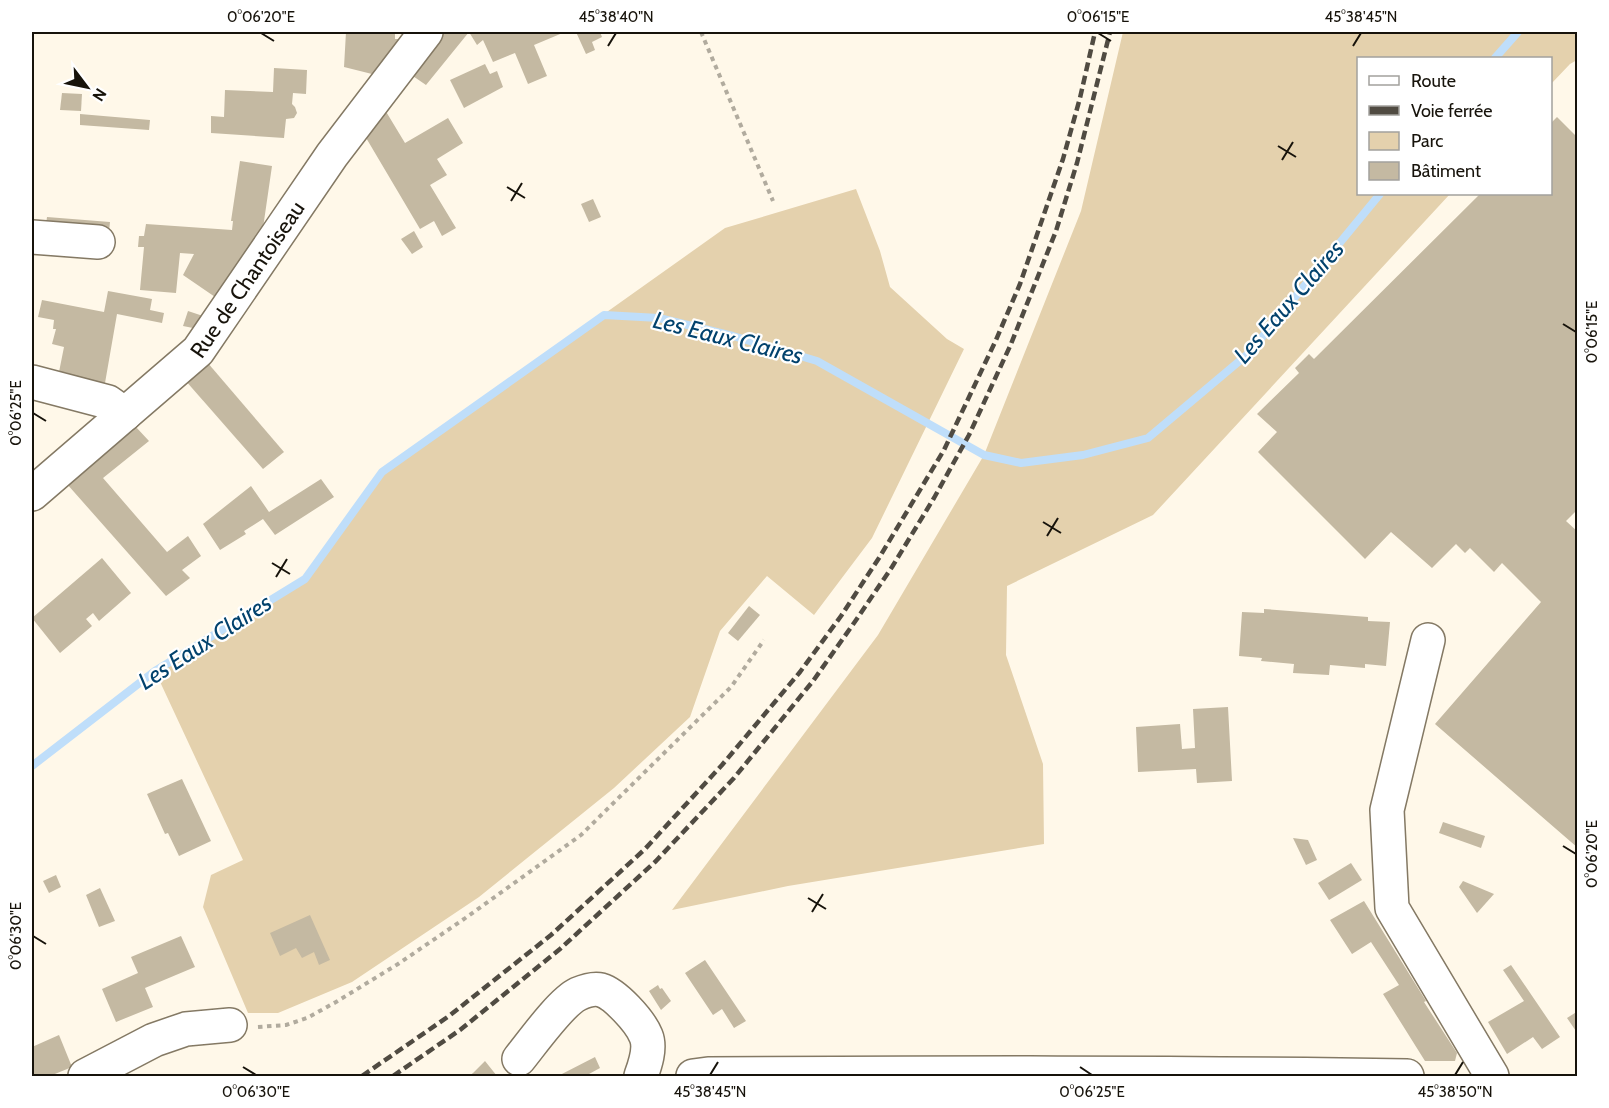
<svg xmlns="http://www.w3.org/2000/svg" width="1609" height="1108" viewBox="0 0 1609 1108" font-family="Cabin,sans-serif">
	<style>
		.green { fill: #e4d1ad }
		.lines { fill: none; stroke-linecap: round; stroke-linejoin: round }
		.stream { stroke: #bfdefa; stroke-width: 8 }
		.building { fill: #c4b9a2 }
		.minor-casing { stroke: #847964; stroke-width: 36 }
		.path { stroke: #b1ab9e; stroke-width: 4; stroke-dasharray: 4.5 4.5; stroke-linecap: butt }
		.minor { stroke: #fff; stroke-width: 33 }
		.rail { stroke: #504b42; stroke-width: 4.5; stroke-dasharray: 9 4.5; stroke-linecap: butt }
		.ticks { fill: none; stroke: #17130b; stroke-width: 2 }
		.labels { text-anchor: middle; stroke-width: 4.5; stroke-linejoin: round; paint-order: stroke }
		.street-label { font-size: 22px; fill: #17130b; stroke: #fff }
		.water-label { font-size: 24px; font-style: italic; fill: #02426d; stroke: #fff }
		.neatline { fill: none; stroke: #17130b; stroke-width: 2 }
		.ticks-label { font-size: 15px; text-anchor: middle; fill: #17130b }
	</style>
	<rect width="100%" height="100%" fill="#fff8e9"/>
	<g class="green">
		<polygon points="1123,32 1577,32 1577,60 1570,64 1551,84 1550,58 1358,58 1358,194 1450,194 1153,515 1007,586 1006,655 1043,764 1044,844 788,886 672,910 878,635 984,455 1081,211"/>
		<polygon points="856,189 880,251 890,287 947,339 964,349 872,538 814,615 767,576 720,631 690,717 614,788 479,897 352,982 278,1013 248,1013 203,907 211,875 243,860 155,671 305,579 382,472 725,228"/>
	</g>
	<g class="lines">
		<g class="stream">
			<polyline points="1495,58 1518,32"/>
			<polyline points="32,766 155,671 305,579 382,472 604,315 659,318 733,336 817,361 984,455 1021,463 1083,455 1148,438 1249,353 1380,194"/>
		</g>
	</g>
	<g class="building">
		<polygon points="346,32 395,32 395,39 402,39 376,75 344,67"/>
		<polygon points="439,32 565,32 534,45 547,76 528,84 515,53 493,62 483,40 477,45 469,32 426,85 407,72"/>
		<polygon points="576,32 600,32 602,37 592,42 595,50 586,54"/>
		<polygon points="485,64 490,74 497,71 503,87 464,108 450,80"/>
		<polygon points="274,68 307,70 306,94 293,93 292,104 295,107 297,113 294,118 286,119 284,138 211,133 211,116 224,117 225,90 273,92"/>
		<polygon points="62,93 82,94 81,111 60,110"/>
		<polygon points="382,105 405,143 448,118 463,143 437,159 447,175 430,185 456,228 442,236 434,221 420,229 362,131"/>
		<polygon points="80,114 150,120 149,130 80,125"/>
		<polygon points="1557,117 1578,138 1578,509 1566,521 1578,532 1578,848 1435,724 1541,602 1502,563 1494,572 1470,548 1465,553 1456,544 1432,568 1391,532 1365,559 1258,452 1277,432 1257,414 1299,373 1295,368 1309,354 1314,359 1480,194 1550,194 1550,124"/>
		<polygon points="240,161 272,166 263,228 218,299 183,275 194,254 180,253 176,293 140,290 144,247 138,247 139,236 144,236 146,224 232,230 233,221 231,221"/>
		<polygon points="593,199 601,217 589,222 581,204"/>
		<polygon points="47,217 110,222 109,232 46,224"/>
		<polygon points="414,231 423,247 412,254 401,239"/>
		<polygon points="108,291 152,299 150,310 164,313 162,323 117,314 105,383 68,376 68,373 59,372 64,347 52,344 56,329 53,329 54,320 38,317 42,300 104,312"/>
		<polygon points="188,311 206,317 198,329 183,326"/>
		<polygon points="207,362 284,452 263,469 185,380"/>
		<polygon points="135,426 149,441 103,478 167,552 188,536 201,556 182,570 190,578 166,596 67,484"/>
		<polygon points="321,479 334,497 275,535 263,519 244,531 246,534 220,550 203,524 251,486 269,512"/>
		<polygon points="102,558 131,593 99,621 93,613 86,619 92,626 60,653 32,618"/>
		<polygon points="749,606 760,615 738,641 728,633"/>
		<polygon points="1264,609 1368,617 1368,621 1390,622 1386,666 1365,664 1365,668 1330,665 1329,675 1293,673 1294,664 1261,661 1262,658 1239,656 1242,612 1264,613"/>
		<polygon points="1228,707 1232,781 1197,783 1196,769 1138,772 1136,727 1180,724 1182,749 1195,748 1193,709"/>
		<polygon points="182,779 211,841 179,856 168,833 165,834 147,794"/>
		<polygon points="1443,822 1485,836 1481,848 1439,833"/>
		<polygon points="1293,838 1308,840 1317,860 1306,865"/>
		<polygon points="1351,863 1362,880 1329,900 1318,883"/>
		<polygon points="56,875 61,887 49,893 43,881"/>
		<polygon points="1463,881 1494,894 1477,913 1459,887"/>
		<polygon points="100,888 115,921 99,927 86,895"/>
		<polygon points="1364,901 1426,1001 1424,1002 1457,1053 1455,1061 1425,1061 1383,994 1399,985 1371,942 1352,954 1330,920"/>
		<polygon points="310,915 330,960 319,965 314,952 302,958 296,948 280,956 270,933"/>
		<polygon points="181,936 195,967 145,988 153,1007 116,1022 102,989 138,973 131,957"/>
		<polygon points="705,960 746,1021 734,1028 722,1009 713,1015 685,973"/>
		<polygon points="1511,965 1560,1037 1542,1049 1533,1037 1507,1054 1488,1022 1524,1001 1503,970"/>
		<polygon points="658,985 660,989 662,988 671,1001 661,1010 649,991"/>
		<polygon points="1578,1011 1578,1034 1567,1018"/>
		<polygon points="59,1035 72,1067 50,1076 32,1076 32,1047"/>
		<polygon points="595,1057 600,1068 589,1074 590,1076 558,1076"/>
		<polygon points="485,1061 497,1076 469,1076 473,1073"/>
	</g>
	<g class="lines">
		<g class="minor-casing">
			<g id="minor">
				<polyline points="32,237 98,242"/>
				<polyline points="32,382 108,402 125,414"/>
				<path id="s1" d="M 32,494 L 198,351 L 332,155 L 426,32"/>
				<polyline points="1428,640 1387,810 1392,908 1492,1076"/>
				<path d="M 519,1059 C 532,1043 561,1002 578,994 C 585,991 593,988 601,990 C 615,994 640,1021 646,1036 C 651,1048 645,1065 641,1076"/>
				<polyline points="85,1076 154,1040 186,1029 230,1025"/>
				<path d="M 693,1076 L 708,1074 C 941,1073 1174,1072 1407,1076"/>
			</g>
		</g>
		<g class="path">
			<polyline points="701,32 773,201"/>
			<polyline points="258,1027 286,1025 307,1018 336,1002 398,964 464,919 581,835 731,687 764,640"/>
		</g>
		<use href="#minor" class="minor"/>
		<g class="rail">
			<polyline points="362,1076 449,1016 551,935 645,849 722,765 800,672 841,616 879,558 944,450 996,340 1020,284 1063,159 1080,98 1095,32"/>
			<polyline points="393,1076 460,1030 560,949 656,861 734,778 813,681 854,623 892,567 934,498 969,435 1011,344 1056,231 1077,163 1110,32"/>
		</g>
	</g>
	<path class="ticks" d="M 261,33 L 274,41M 1098,33 L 1111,41M 608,46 L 616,33M 1353,46 L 1361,33M 1278,146 L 1296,157M 1282,160 L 1293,142M 507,187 L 525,198M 511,201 L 522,183M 1563,324 L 1576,332M 33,413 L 46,421M 1043,522 L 1061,533M 1047,536 L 1058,518M 272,563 L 290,574M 276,577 L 287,559M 1563,846 L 1576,854M 808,898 L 826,909M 812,912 L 823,894M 33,936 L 46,944M 243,1067 L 256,1075M 1080,1067 L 1092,1075M 710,1075 L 718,1062M 1455,1075 L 1463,1062"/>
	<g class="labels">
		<g class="street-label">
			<text dy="8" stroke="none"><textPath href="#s1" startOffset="306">Rue de Chantoiseau</textPath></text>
		</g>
		<g class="water-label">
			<text transform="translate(1289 302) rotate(-49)" y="8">Les Eaux Claires</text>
			<text transform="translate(728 338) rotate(14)" y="8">Les Eaux Claires</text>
			<text transform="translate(205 642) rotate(-33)" y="8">Les Eaux Claires</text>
		</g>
	</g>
	<rect width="1609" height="1108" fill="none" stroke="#ffffff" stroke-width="66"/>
	<rect x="1357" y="57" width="195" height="138" fill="#ffffff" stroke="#a2a19d" stroke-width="1.5"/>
	<rect x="1369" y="76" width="30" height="9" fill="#ffffff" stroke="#a2a19d" stroke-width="1.5"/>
	<text x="1411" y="87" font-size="18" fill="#17130b">Route</text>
	<rect x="1369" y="106" width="30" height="9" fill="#504b42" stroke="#a2a19d" stroke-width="1.5"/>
	<text x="1411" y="117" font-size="18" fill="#17130b">Voie ferrée</text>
	<rect x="1369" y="132" width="30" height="18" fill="#e4d1ad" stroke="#a2a19d" stroke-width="1.5"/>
	<text x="1411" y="147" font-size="18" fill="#17130b">Parc</text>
	<rect x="1369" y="162" width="30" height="18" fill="#c4b9a2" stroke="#a2a19d" stroke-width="1.5"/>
	<text x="1411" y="177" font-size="18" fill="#17130b">Bâtiment</text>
	<g transform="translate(87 87) rotate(122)" stroke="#ffffff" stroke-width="4.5" paint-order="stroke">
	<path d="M0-4.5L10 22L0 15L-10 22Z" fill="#17130b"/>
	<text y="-9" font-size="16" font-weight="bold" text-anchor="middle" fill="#17130b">N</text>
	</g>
	<rect x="33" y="33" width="1543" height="1042" class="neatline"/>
	<g class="ticks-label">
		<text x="261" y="22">0°06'20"E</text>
		<text x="616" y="22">45°38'40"N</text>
		<text x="1098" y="22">0°06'15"E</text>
		<text x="1361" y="22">45°38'45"N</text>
		<text transform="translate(1592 332) rotate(-90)" y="5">0°06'15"E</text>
		<text transform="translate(16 413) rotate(-90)" y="5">0°06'25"E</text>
		<text transform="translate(1592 854) rotate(-90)" y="5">0°06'20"E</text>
		<text transform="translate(16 936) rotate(-90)" y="5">0°06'30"E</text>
		<text x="256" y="1097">0°06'30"E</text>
		<text x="710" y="1097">45°38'45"N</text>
		<text x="1092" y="1097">0°06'25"E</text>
		<text x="1455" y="1097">45°38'50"N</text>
	</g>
</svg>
